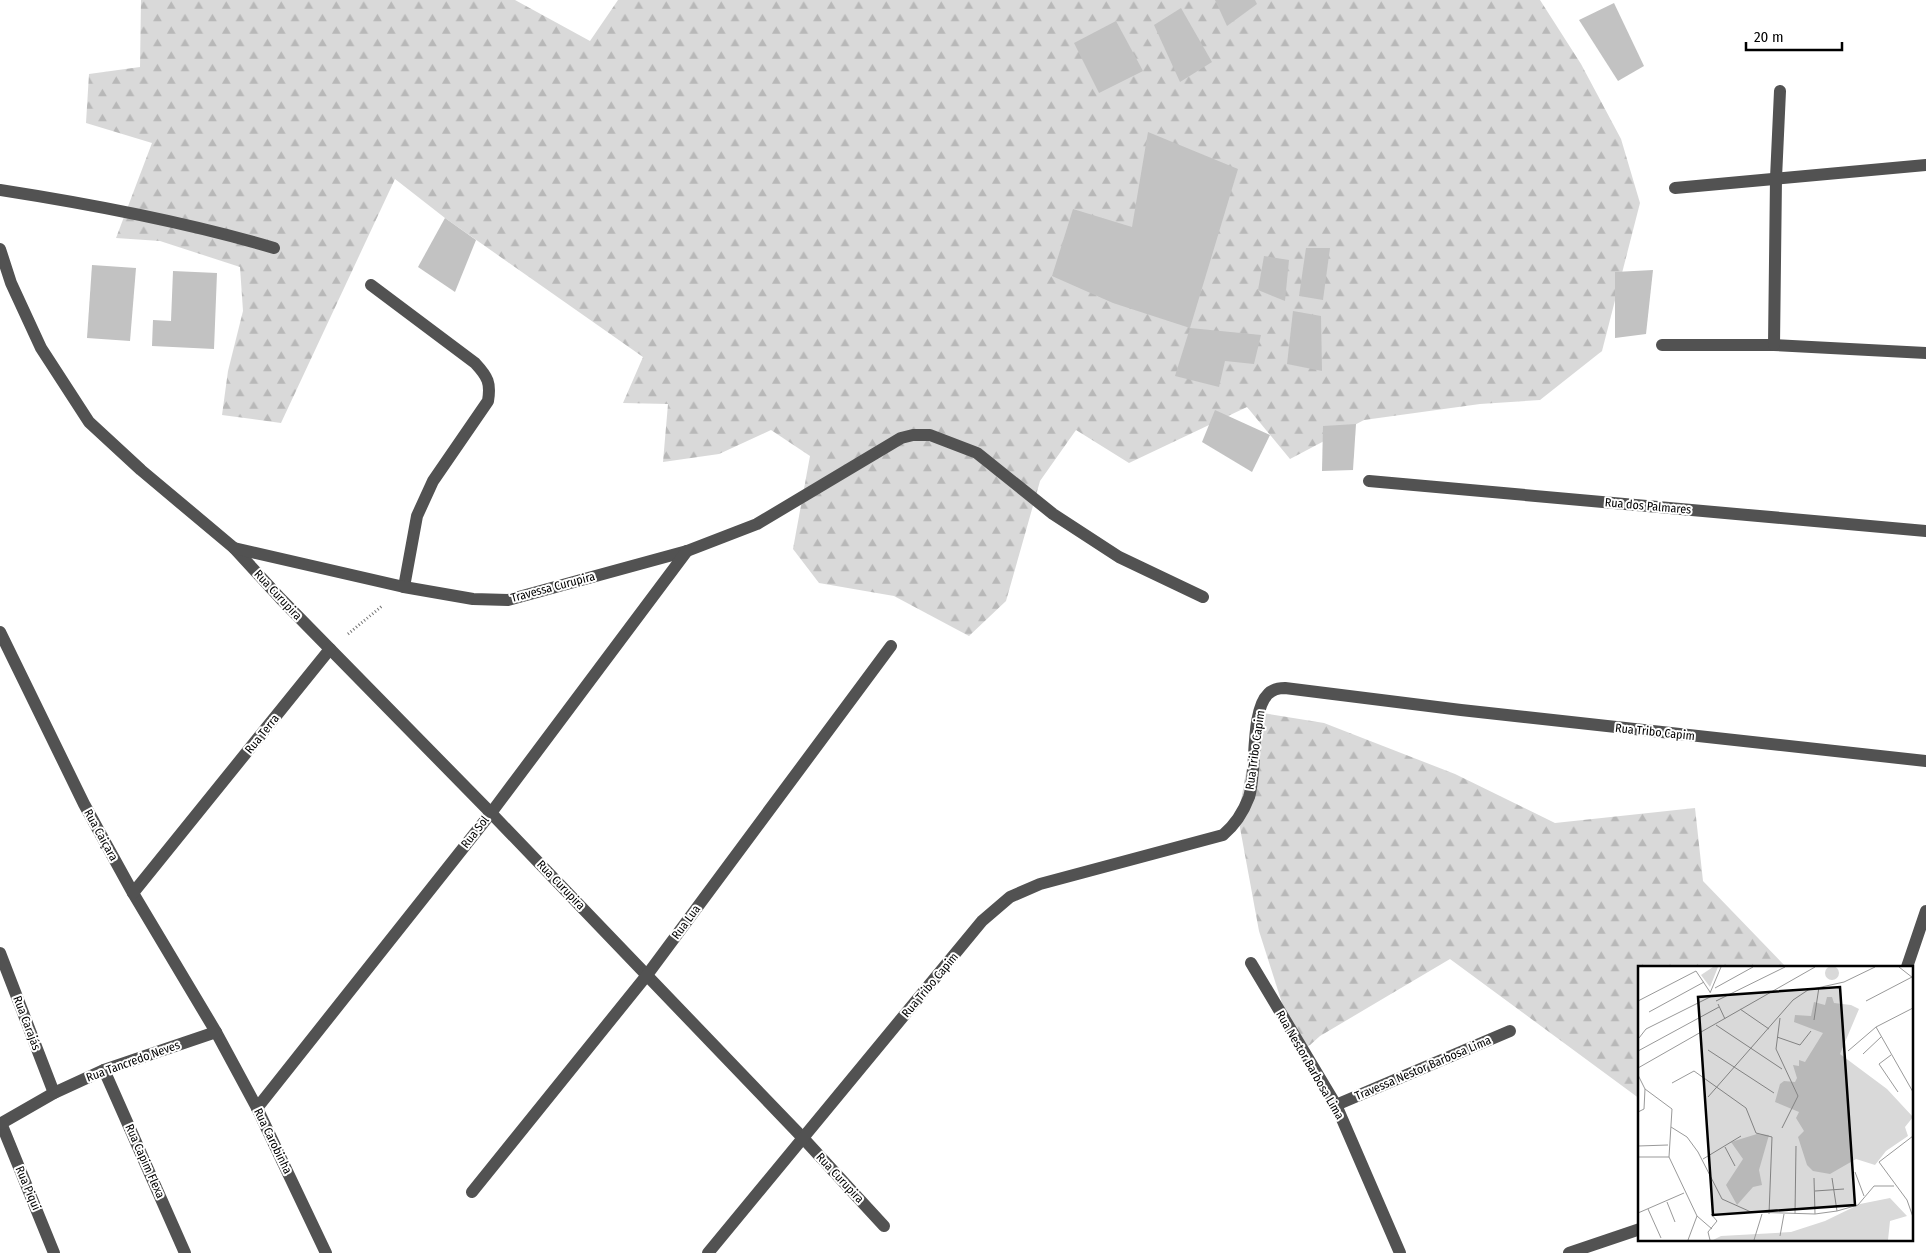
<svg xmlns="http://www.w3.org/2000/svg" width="1926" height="1253" viewBox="0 0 1926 1253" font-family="'Fira Sans Condensed',sans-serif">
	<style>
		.forest { fill: url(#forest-firs) }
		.building { fill: #c2c2c2 }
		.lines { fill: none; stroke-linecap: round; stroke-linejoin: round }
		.path { stroke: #747474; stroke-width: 3; stroke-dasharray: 1 2.5; stroke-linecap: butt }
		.minor { stroke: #525252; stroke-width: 12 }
		.labels { text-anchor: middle; stroke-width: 4; stroke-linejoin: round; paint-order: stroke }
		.street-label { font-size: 12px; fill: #000; stroke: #fff }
		.inset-road { fill: none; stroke: #999; stroke-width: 1 }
		.view { fill: #000; fill-opacity: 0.15; stroke: #000; stroke-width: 2.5 }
		.inset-edge { fill: none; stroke: #000; stroke-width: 2.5 }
	</style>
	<defs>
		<pattern id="forest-firs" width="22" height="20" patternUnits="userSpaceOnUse" patternTransform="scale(1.25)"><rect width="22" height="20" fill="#d9d9d9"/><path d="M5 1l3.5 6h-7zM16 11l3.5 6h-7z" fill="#b8b8b8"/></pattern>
	</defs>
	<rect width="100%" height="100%" fill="#fff"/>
	<g class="forest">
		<polygon points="141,0 515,0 590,41 618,0 1540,0 1581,64 1621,139 1640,203 1602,351 1540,400 1480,404 1364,420 1290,459 1247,407 1129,463 1076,430 1040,481 1006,601 969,636 894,596 819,583 793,549 810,456 771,430 719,454 663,462 668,404 623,403 643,357 445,218 395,179 281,423 222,415 228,371 243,311 240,267 160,241 116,238 152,143 86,123 89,74 140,67"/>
		<polygon points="1257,712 1324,723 1455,774 1555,823 1695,808 1703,881 1786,967 1640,967 1640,1099 1450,959 1320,1036 1310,1045 1297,1050 1259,931 1238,817"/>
	</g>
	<g class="building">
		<polygon points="1215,0 1255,0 1257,4 1227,26"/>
		<polygon points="1614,3 1644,66 1618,81 1579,20"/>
		<polygon points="1181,8 1212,62 1180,82 1154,25"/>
		<polygon points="1116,21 1143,71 1099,93 1074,43"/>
		<polygon points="1148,132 1238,169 1190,328 1113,303 1052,276 1073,209 1132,227"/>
		<polygon points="445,218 476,240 455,292 418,267"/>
		<polygon points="1306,248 1330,248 1323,300 1299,296"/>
		<polygon points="1264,256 1289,260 1285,301 1258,290"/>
		<polygon points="92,265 136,268 130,341 87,338"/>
		<polygon points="1653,270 1646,334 1615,338 1615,272"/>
		<polygon points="173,271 217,273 214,349 152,346 153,320 171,321"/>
		<polygon points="1293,311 1321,316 1322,371 1287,364"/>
		<polygon points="1190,328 1261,335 1254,364 1225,361 1219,387 1175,376"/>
		<polygon points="1215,410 1270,435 1252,472 1202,442"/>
		<polygon points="1356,424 1353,470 1322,471 1323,426"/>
	</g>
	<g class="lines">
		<polyline class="path" points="348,634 382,606"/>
		<g class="minor">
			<polyline points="1675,188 1926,165"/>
			<path d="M 0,190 C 90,204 186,222 274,248"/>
			<polyline points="0,249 11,283 41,348 89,422 141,470 234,548 280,598 491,813 803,1138 884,1226"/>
			<path d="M 371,285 L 475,363 C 488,377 491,383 488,401 L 433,481 L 417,516 L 404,587"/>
			<polyline points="1662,345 1774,345 1926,353"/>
			<polyline points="1774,345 1776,178 1780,91"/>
			<polyline points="1369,481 1926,531"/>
			<polyline points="234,548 404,587 473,599 508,600 687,551 757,524 901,438 913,435 930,435 977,453 1053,514 1119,557 1203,597"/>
			<polyline points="0,632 84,804 133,893 216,1032 257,1108 326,1253"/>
			<polyline points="133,893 330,649"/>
			<polyline points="0,953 54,1093"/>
			<polyline points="1251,963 1336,1105 1400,1253"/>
			<polyline points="1907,967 1926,911"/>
			<polyline points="104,1070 185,1253"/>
			<polyline points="1336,1105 1510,1031"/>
			<polyline points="257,1108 491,813 687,551"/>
			<polyline points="1,1123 54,1253"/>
			<polyline points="0,1124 54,1093 104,1070 216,1032"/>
			<polyline points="472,1192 647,975 891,646"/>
			<path d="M 708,1253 L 982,921 L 1010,897 L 1040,884 L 1223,835 C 1236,824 1243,813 1249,797 C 1257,773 1250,711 1268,694 C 1273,689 1279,688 1285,688 L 1461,710 L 1926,761"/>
			<polyline points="1569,1253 1640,1229"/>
		</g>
	</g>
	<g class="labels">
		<g class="street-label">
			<text transform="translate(1648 506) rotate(5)" y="4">Rua dos Palmares</text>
			<text transform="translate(553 587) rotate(-15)" y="4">Travessa Curupira</text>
			<text transform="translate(278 595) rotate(47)" y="4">Rua Curupira</text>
			<text transform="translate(1655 732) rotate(6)" y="4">Rua Tribo Capim</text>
			<text transform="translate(262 734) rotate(-51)" y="4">Rua Terra</text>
			<text transform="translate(1255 750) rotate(-82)" y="4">Rua Tribo Capim</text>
			<text transform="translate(475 832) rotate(-52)" y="4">Rua Sol</text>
			<text transform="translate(101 835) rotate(61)" y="4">Rua Caiçara</text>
			<text transform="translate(561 885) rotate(46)" y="4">Rua Curupira</text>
			<text transform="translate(686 922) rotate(-53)" y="4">Rua Lua</text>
			<text transform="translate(930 985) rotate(-50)" y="4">Rua Tribo Capim</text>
			<text transform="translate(27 1023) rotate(69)" y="4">Rua Carajás</text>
			<text transform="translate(133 1061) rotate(-20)" y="4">Rua Tancredo Neves</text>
			<text transform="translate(1310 1065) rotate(60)" y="4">Rua Nestor Barbosa Lima</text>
			<text transform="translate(1423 1068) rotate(-23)" y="4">Travessa Nestor Barbosa Lima</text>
			<text transform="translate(273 1141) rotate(64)" y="4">Rua Carobinha</text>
			<text transform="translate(145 1161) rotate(66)" y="4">Rua Capim Flexa</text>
			<text transform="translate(840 1178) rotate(47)" y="4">Rua Curupira</text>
			<text transform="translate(28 1188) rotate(67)" y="4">Rua Piqui</text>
		</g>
	</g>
	<g transform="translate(1638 966)">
		<rect width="275" height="275" fill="#fff"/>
		<path d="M 189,31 L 194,31 L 196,37 L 213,39 L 221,43 L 202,88 L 249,123 L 275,151 L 267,161 L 270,170 L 248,185 L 237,199 L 218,193 L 192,208 L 175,205 L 169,199 L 160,171 L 166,165 L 158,152 L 161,146 L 137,136 L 142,118 L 146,115 L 157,116 L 159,112 L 155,99 L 161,100 L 161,94 L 167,96 L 185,67 L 156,56 L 157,49 L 173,50 L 176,36 L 187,39 ZM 119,168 L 131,169 L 121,204 L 124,219 L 115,221 L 99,239 L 88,219 L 105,193 L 93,176 ZM 252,232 L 269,250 L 252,255 L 250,274 L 75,274 L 83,270 L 153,266 L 187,255 L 222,238 Z" fill="#d9d9d9"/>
		<path d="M187 7a7 7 0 1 1 14 0a7 7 0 1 1-14 0ZM 75,1 L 80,1 L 72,21 L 63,9 Z" fill="#d9d9d9"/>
		<path class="inset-road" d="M 261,1 L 275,12M 77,22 L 115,1M 72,27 L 83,1M 0,35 L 58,5 L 72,26M 78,35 L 147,1M 228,35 L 274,11M 80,38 L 87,53M 102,43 L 131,63M 11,46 L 66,16M 142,52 L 138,83 L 160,130 L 144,162M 176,54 L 181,21M 78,59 L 144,103M 238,61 L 275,126M 139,71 L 162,79 L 173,65M 1,72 L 8,63 L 74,30M 70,84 L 136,127M 0,85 L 81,41M 210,85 L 238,61 L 275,42M 225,88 L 243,71M 253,89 L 241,98 L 260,126M 0,102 L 177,1M 0,109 L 7,123 L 34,143 L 31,191 L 59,250 L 74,263M 34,117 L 56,105 L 108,142 L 118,167 L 134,171 L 131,248M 70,131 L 155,34 L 170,24 L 206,16 L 237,1M 0,146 L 6,143 L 7,123M 33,161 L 49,171 L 60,186 L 84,233 L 113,246 L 177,248 L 199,245 L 220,239 L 236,220 L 256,220M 275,170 L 241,196 L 269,234 L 275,251M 0,180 L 30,179M 87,181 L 97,200M 0,191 L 31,191M 65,193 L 103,170M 217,206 L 226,230M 176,212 L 177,248M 194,212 L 199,245M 177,225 L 206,223M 29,236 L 37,256M 10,243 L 23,272M 0,247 L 46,227M 157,248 L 158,180M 142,270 L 146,248M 50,274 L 59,250M 72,274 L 70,266 L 79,255 L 73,248M 116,274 L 124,248"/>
		<path class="view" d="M 202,21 L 217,239 L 75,249 L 60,31 Z"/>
		<rect width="275" height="275" class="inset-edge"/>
	</g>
	<path d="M1746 42v8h96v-8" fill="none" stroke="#000000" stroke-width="2.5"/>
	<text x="1754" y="42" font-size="15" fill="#000000" stroke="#ffffff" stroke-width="4" paint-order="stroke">20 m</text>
</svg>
